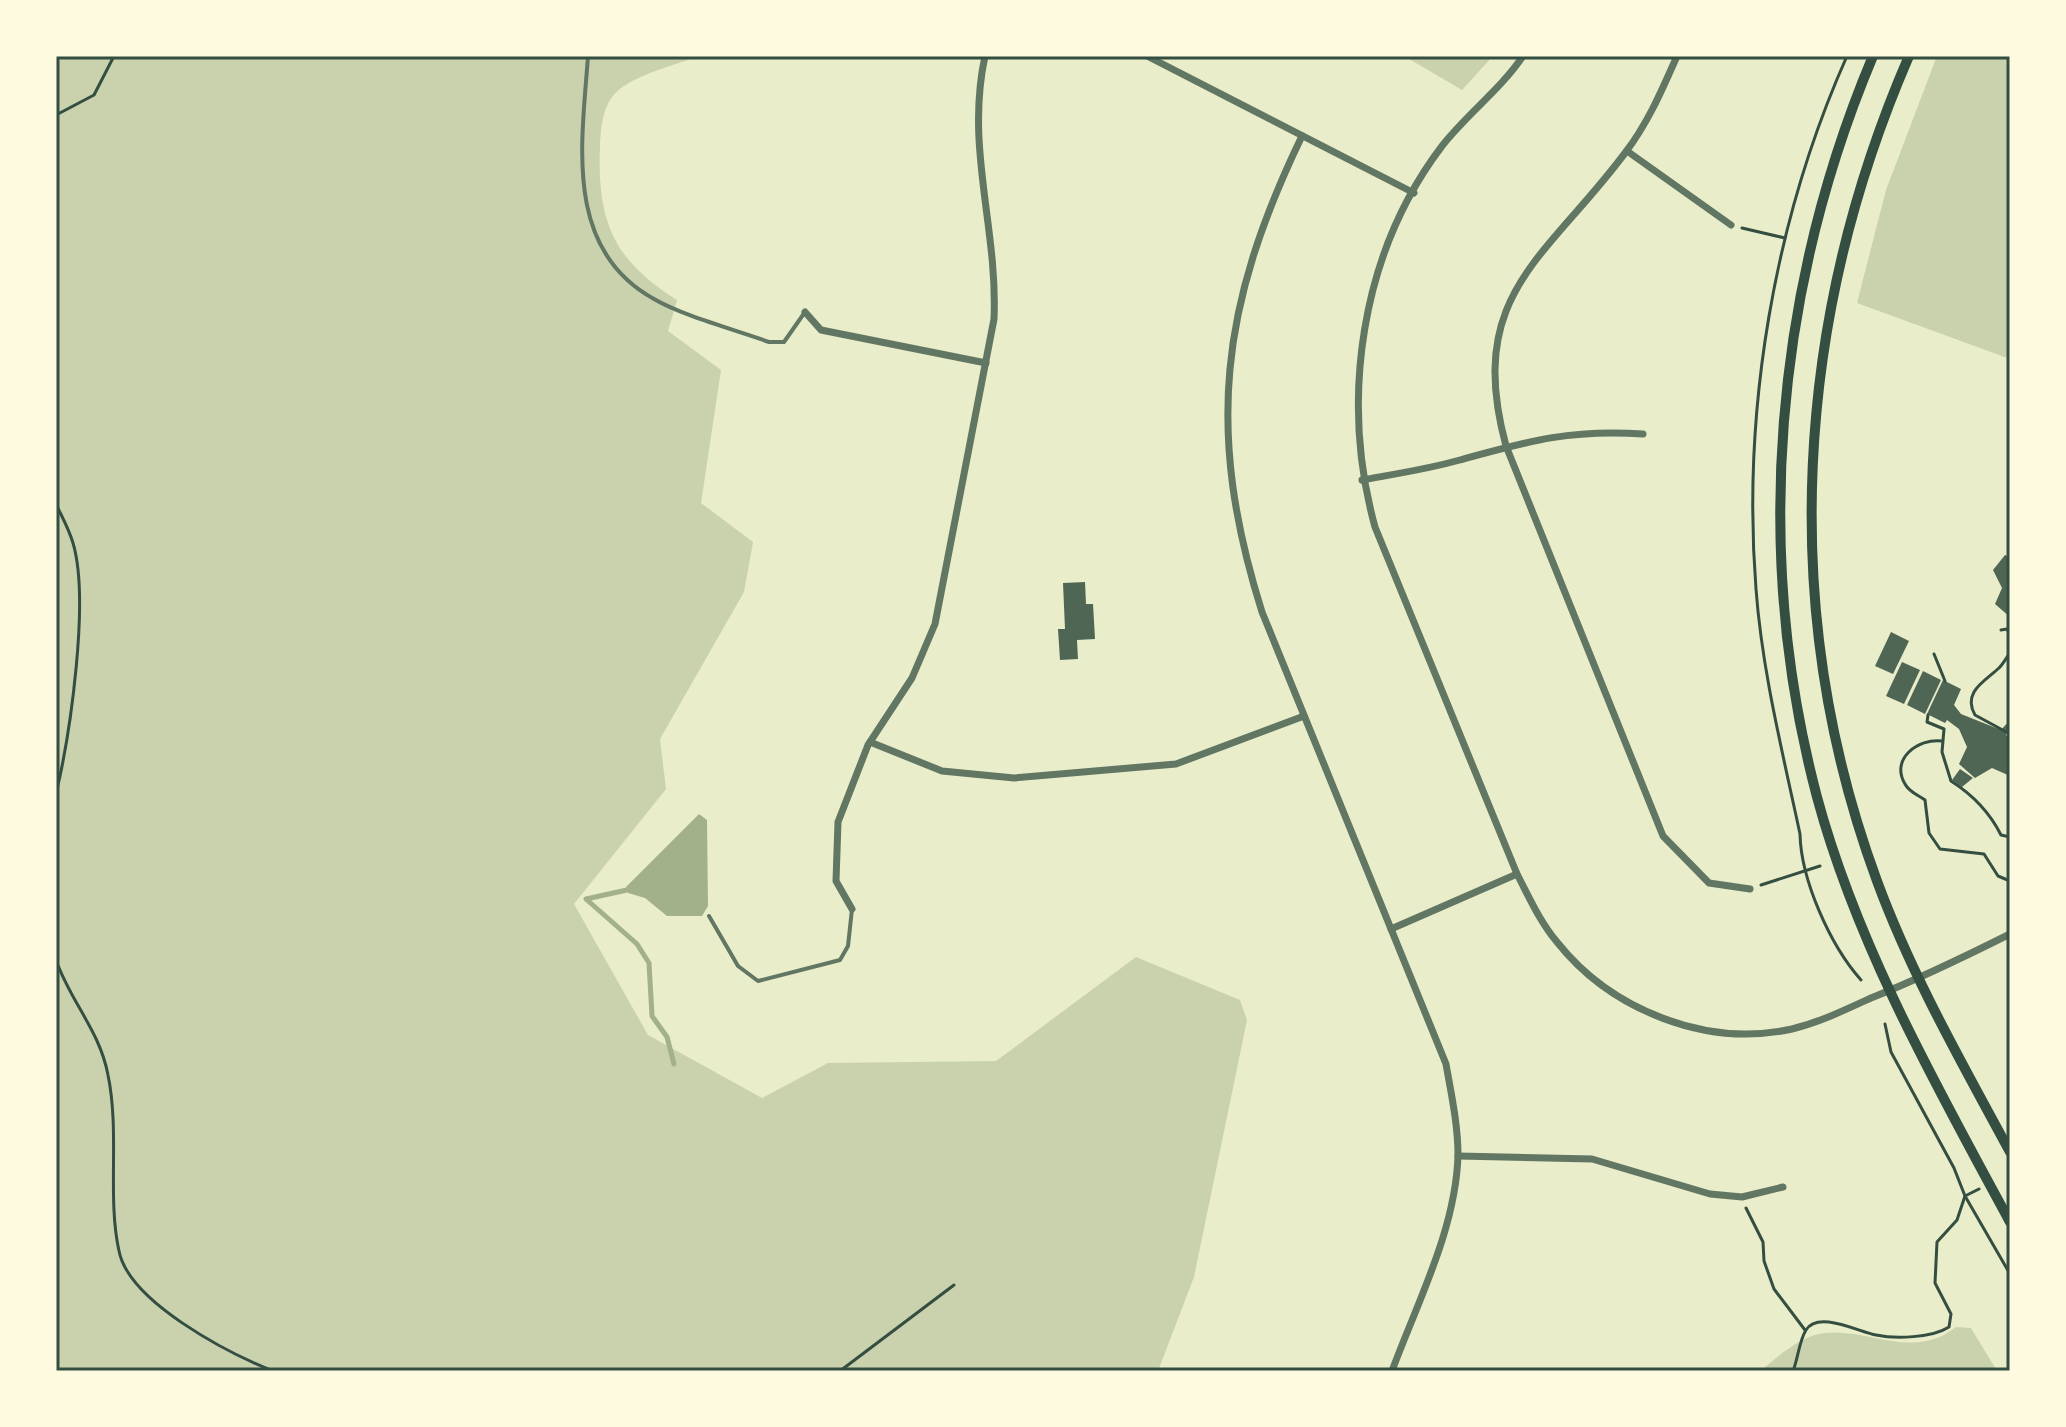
<svg xmlns="http://www.w3.org/2000/svg" width="2066" height="1427" viewBox="0 0 2066 1427" font-family="'PT Serif',serif">
	<style>
		.green { fill: #cad2ad }
		.water { fill: #a3b18a }
		.lines { fill: none; stroke-linecap: round; stroke-linejoin: round }
		.stream { stroke: #a3b18a; stroke-width: 5 }
		.building { fill: #4f6655 }
		.path { stroke: #344e41; stroke-width: 3 }
		.service { stroke: #617663; stroke-width: 4 }
		.minor { stroke: #617663; stroke-width: 7 }
		.secondary { stroke: #344e41; stroke-width: 10 }
		.neatline { fill: none; stroke: #344e41; stroke-width: 3 }
	</style>
	<rect width="100%" height="100%" fill="#e9edc9"/>
	<g class="green">
		<path d="M 56,56 L 699,56 C 675,65 645,72 624,86 C 603,99 601,124 600,146 C 597,221 613,260 677,300 L 668,331 L 721,370 L 701,503 L 753,542 L 744,592 L 660,739 L 666,789 L 574,904 L 648,1035 L 762,1098 L 828,1063 L 996,1061 L 1136,957 L 1240,1000 L 1247,1020 L 1194,1277 L 1158,1371 L 56,1371 Z"/>
		<polygon points="1404,56 1493,56 1462,90"/>
		<polygon points="1937,56 2010,56 2010,359 1857,303 1886,190"/>
		<path d="M 1956,1327 L 1971,1328 L 1997,1371 L 1760,1371 C 1779,1356 1800,1336 1824,1333 C 1870,1328 1913,1361 1956,1327 Z"/>
	</g>
	<polygon class="water" points="699,814 707,820 708,906 702,916 667,916 645,898 628,893 626,887"/>
	<g class="lines">
		<polyline class="stream" points="627,890 586,899 637,944 649,963 652,1016 667,1037 674,1064"/>
	</g>
	<g class="building">
		<polygon points="2005,555 2010,557 2010,617 1995,604 2002,588 1993,570"/>
		<polygon points="1085,582 1086,604 1093,604 1095,639 1077,640 1078,659 1060,660 1058,629 1065,629 1063,583"/>
		<polygon points="1891,632 1909,641 1893,674 1875,666"/>
		<polygon points="1902,662 1920,670 1904,704 1886,696"/>
		<polygon points="1923,671 1941,680 1925,714 1907,705"/>
		<polygon points="1943,680 1961,689 1954,705 1961,714 2001,730 2010,720 2006,735 2010,740 2010,776 1992,768 1975,778 1959,764 1967,747 1959,729 1947,720 1945,723 1927,714"/>
		<polygon points="1960,769 1973,778 1962,787 1952,780"/>
	</g>
	<g class="lines">
		<g class="path">
			<path d="M 1847,56 C 1774,220 1742,410 1756,589 C 1762,671 1783,754 1800,834 C 1801,880 1830,945 1861,980"/>
			<polyline points="56,115 94,95 114,56"/>
			<polyline points="1742,228 1785,238"/>
			<path d="M 56,504 C 62,517 69,529 73,543 C 90,600 70,735 56,794"/>
			<polyline points="2001,630 2007,629 2010,635"/>
			<path d="M 2010,653 C 2006,658 2003,664 1999,668 C 1985,681 1962,692 1975,715 L 2010,734"/>
			<polyline points="1934,654 1945,681"/>
			<path d="M 1928,715 L 1927,722 L 1944,729 L 1942,752 L 1951,781 C 1973,795 1989,811 2001,835 L 2010,837"/>
			<path d="M 1942,741 C 1918,738 1890,759 1905,784 C 1909,792 1918,795 1925,800 L 1929,833 L 1940,849 L 1984,854 L 1998,876 L 2010,881"/>
			<polyline points="1761,885 1820,866"/>
			<path d="M 56,960 C 70,1001 100,1031 108,1075 C 120,1133 107,1197 119,1251 C 129,1302 228,1353 273,1371"/>
			<polyline points="1885,1024 1891,1052 1954,1168 1965,1196 2010,1274"/>
			<polyline points="1746,1208 1763,1242 1764,1261 1774,1289 1805,1330"/>
			<polyline points="840,1371 954,1285"/>
			<path d="M 1793,1371 C 1798,1359 1799,1341 1806,1330 C 1818,1310 1859,1332 1876,1335 C 1895,1339 1932,1338 1949,1327 L 1951,1314 L 1935,1283 L 1937,1242 L 1957,1220 L 1965,1196 L 1979,1189"/>
		</g>
		<g class="service">
			<path d="M 588,56 C 582,142 563,249 654,299 C 683,316 736,330 769,342 L 784,342 L 805,312"/>
			<polyline points="709,916 738,966 758,981 840,960 848,946 852,909"/>
		</g>
		<g class="minor">
			<polyline points="1147,56 1414,193"/>
			<path d="M 1523,56 C 1500,90 1467,114 1442,146 C 1360,254 1340,400 1375,527 L 1517,874 C 1529,897 1540,922 1557,942 C 1611,1010 1706,1048 1792,1029 C 1820,1022 1845,1010 1871,998 C 1919,979 1964,957 2010,934"/>
			<path d="M 1677,56 C 1662,90 1648,123 1625,153 C 1546,259 1465,294 1506,446 L 1663,836 L 1709,883 L 1750,889"/>
			<path d="M 1302,136 C 1220,306 1205,431 1262,612 L 1446,1064 C 1451,1093 1458,1124 1458,1155 C 1456,1229 1417,1303 1392,1371"/>
			<polyline points="1627,151 1731,225"/>
			<polyline points="805,312 821,330 986,363"/>
			<path d="M 1362,480 C 1395,474 1428,469 1460,460 C 1529,441 1570,429 1643,434"/>
			<polyline points="870,742 942,771 1014,778 1176,764 1304,716"/>
			<path d="M 852,909 L 836,881 L 838,822 L 868,745 L 912,678 L 935,624 L 994,319 C 998,228 965,148 985,56"/>
			<polyline points="1391,929 1517,874"/>
			<polyline points="1458,1156 1592,1159 1710,1194 1742,1197 1783,1187"/>
		</g>
		<g class="secondary">
			<path d="M 1873,56 C 1775,289 1752,552 1817,797 C 1857,946 1937,1087 2010,1222"/>
			<path d="M 1909,56 C 1795,319 1777,610 1877,881 C 1912,976 1962,1063 2010,1152"/>
		</g>
	</g>
	<rect width="2066" height="1427" fill="none" stroke="#fefae0" stroke-width="116"/>
	<rect x="58" y="58" width="1950" height="1311" class="neatline"/>
</svg>
